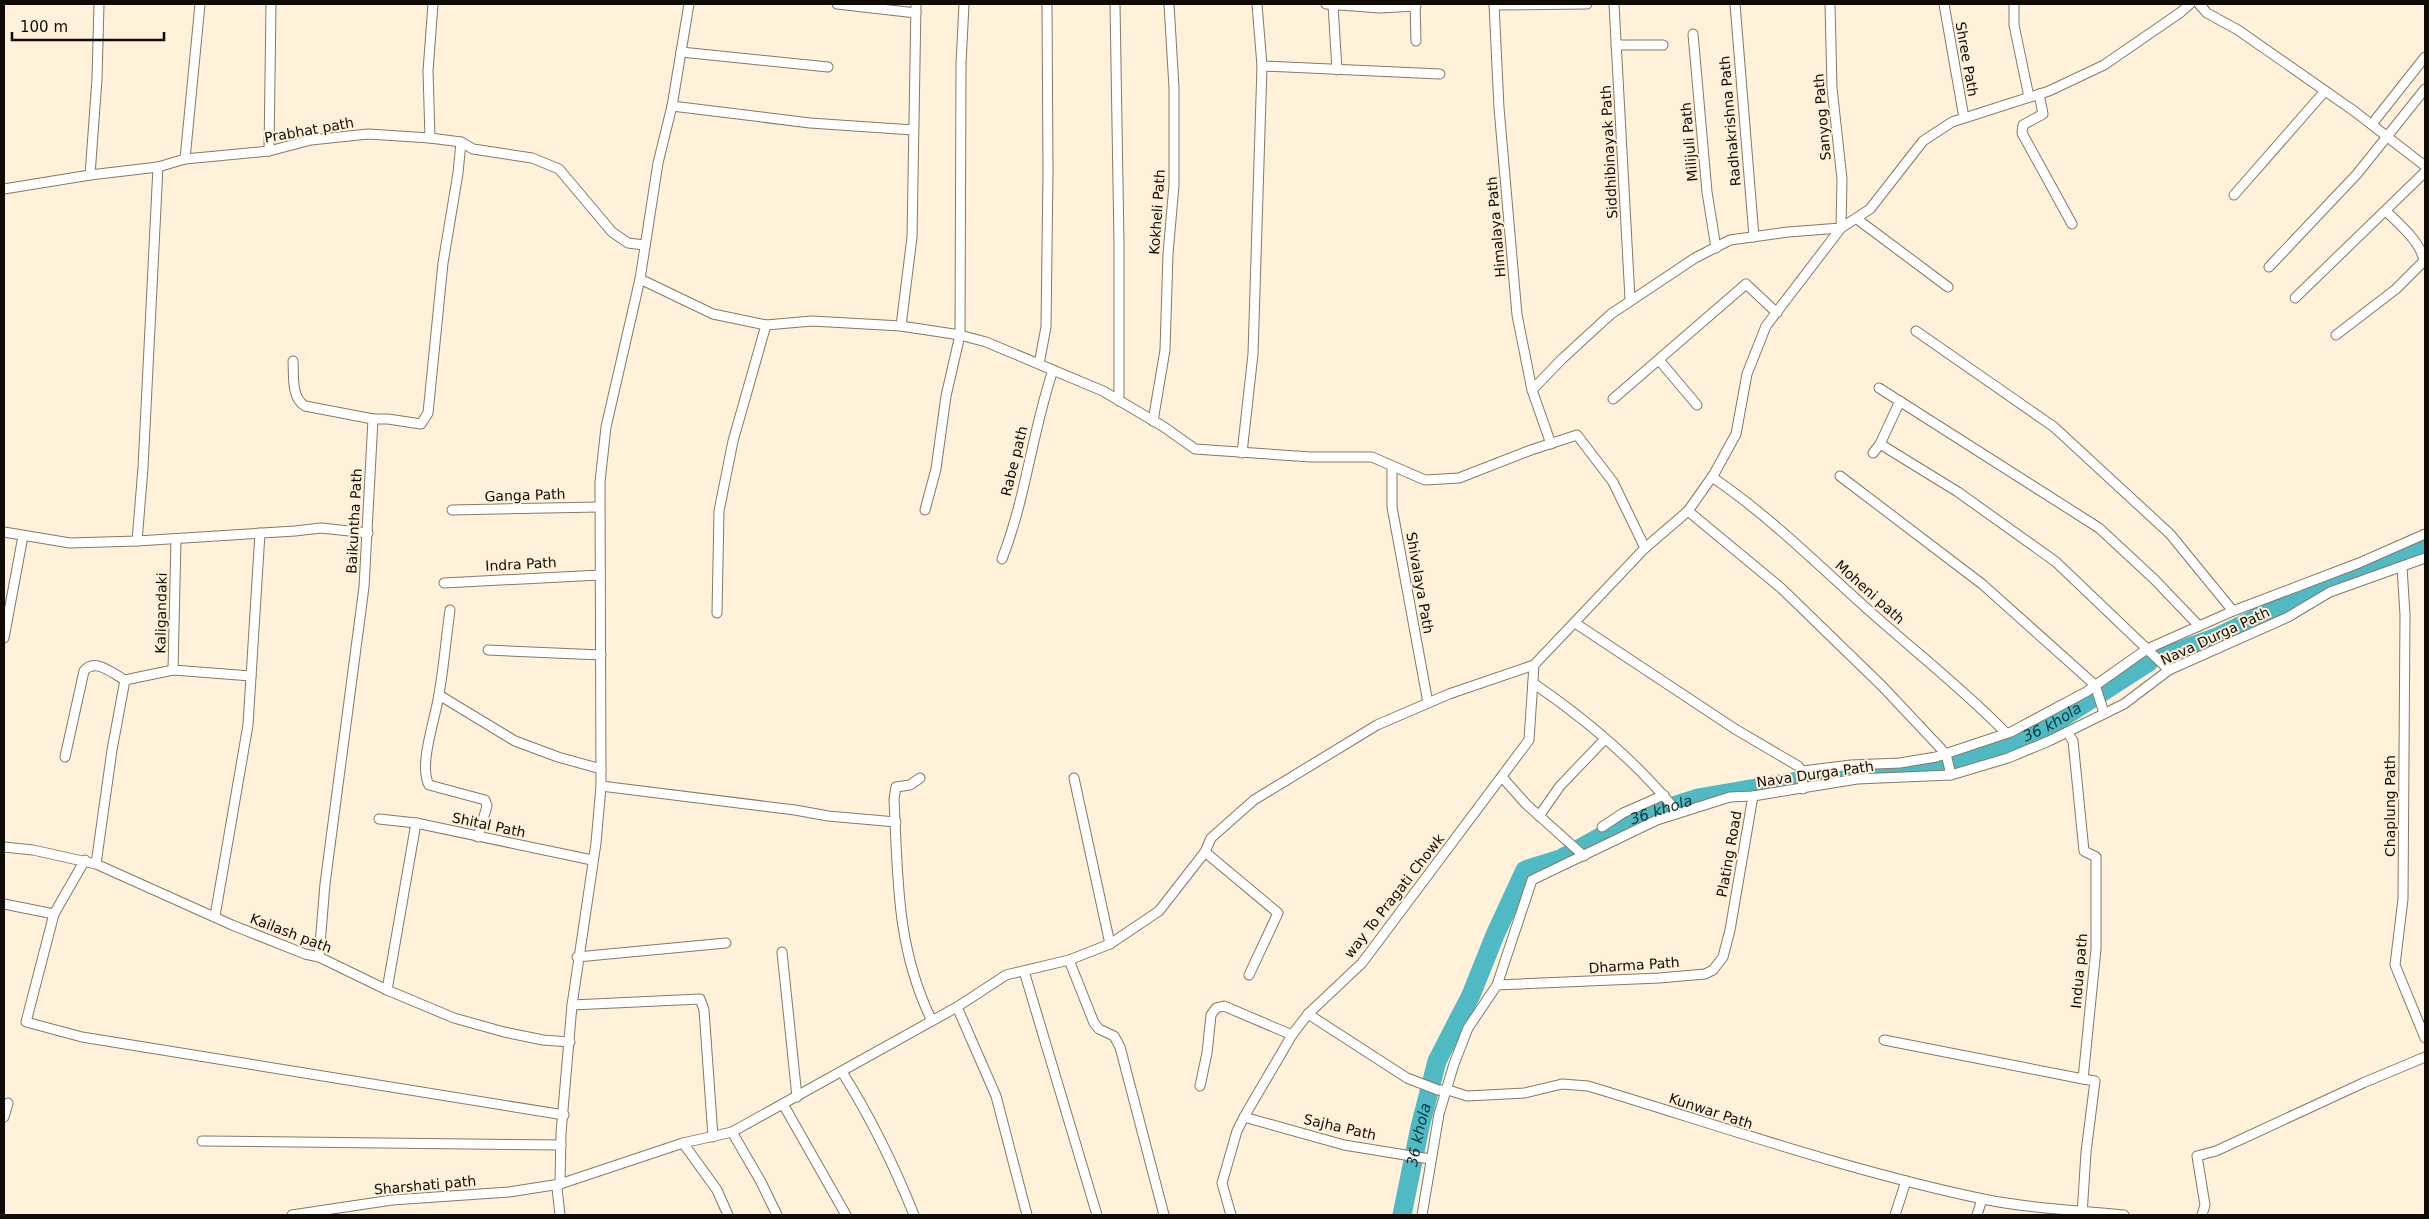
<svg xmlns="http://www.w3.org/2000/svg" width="2429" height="1219" viewBox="0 0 2429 1219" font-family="'DejaVu Sans',sans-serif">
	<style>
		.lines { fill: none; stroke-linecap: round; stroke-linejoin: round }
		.river { stroke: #4fbac4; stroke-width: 19 }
		.minor-casing { stroke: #857964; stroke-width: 11 }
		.minor { stroke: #fff; stroke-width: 9 }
		.labels { text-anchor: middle; stroke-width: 4; stroke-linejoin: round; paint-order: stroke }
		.street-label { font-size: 14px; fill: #100b05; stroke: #fff1da }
		.water-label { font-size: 15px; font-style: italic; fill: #03373c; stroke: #fff1da }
	</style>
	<rect width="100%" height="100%" fill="#fff1da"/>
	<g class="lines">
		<g class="river">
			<polyline points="2165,656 2217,637 2345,575 2425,546"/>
			<path id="s1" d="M 1402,1215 L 1420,1127 L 1437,1061 L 1471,995 L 1495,935 L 1525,870 L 1560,859 L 1633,819 L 1698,798 L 1856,771 L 1933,767 L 2000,748 L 2051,725 L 2149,662"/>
		</g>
		<g class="minor-casing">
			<g id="minor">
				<polyline points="837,4 916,13"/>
				<polyline points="1115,4 1119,243 1119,401"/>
				<polyline points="1326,4 1380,8 1416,6"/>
				<polyline points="1415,4 1416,41"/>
				<polyline points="1494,4 1499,108 1517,315 1532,390 1551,444"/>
				<polyline points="1614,4 1630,299"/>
				<polyline points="1735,4 1754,237"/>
				<polyline points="1944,4 1964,118"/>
				<polyline points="2014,4 2014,25 2029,97"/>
				<polyline points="2199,4 2207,13 2238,30 2354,111 2425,166"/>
				<polyline points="1333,5 1337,70"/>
				<polyline points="1494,5 1587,4"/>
				<polyline points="1693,34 1707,192 1716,248"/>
				<polyline points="1616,45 1663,45"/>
				<polyline points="681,52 828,67"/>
				<polyline points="1262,66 1440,74"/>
				<polyline points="2039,94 2043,114 2023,125 2022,133 2072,224"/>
				<polyline points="672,106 810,123 913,130"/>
				<polyline points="2372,124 2425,57"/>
				<polyline points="430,138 428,71 433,4"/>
				<polyline points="269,151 271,4"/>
				<polyline points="185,159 200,4"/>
				<polyline points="90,175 97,79 99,4"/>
				<polyline points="4,189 90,175 158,167 185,159 269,151 311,140 368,134 430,138 461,142 473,149 532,158 559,169 612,232 628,243 644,245"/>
				<polyline points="2234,195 2325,91"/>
				<polyline points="1857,219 1948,287"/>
				<polyline points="2269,267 2357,174 2425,89"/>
				<polyline points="640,279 713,314 766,325 812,321 901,326 960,335 986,342 1103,391 1164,427 1195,449 1311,457 1372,457 1425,480 1459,478 1531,450 1577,435 1613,482 1645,548"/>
				<polyline points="2295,298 2425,172"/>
				<polyline points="901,326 912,237 916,4"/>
				<polyline points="1916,331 2054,427 2170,534 2233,611"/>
				<path d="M 2336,335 L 2396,289 L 2424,261 C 2421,242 2399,224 2386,211"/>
				<polyline points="1659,360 1697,405"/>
				<path d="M 293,361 C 294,376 291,398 305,406 L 373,419"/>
				<polyline points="1039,364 1046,327 1048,172 1047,4"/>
				<polyline points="1879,388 2099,528 2154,579 2199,626"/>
				<polyline points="1532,390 1562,359 1611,314 1695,258 1730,240 1788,232 1841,228 1842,179 1832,88 1830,4"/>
				<polyline points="1613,399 1746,284 1777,313"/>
				<polyline points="1153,421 1165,350 1168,254 1174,185 1174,88 1169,4"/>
				<polyline points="1880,444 1958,492 2056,562 2169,670"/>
				<polyline points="1242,453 1253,354 1262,66 1257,4"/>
				<polyline points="1873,453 1880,444 1900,401"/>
				<polyline points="1392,467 1392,507 1428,703"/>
				<polyline points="1840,476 1982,584 2095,685 2104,713"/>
				<path d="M 1712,477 C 1771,517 1820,567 1873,614 C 1918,654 1964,690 2006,733"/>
				<polyline points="452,510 599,507"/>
				<polyline points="925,510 936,469 946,396 960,335 961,64 964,4"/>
				<polyline points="1688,511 1781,588 1882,686 1946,754 1951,775"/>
				<polyline points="4,532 70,543 137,541 295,531 321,528 368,533"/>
				<polyline points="176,539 173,670 251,676"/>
				<polyline points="137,541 143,468 158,167"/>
				<path d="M 1002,559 C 1026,498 1032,432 1053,370"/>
				<polyline points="2402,567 2405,615 2403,899 2395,965 2425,1038"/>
				<polyline points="444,583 600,575"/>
				<path d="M 450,610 C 446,638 444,666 439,694 C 436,717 418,765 429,785 L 485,800 L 487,806 L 478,837"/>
				<polyline points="717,613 719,511 733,441 766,325"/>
				<polyline points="1575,623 1735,729 1798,766 1802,771 1803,789"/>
				<polyline points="4,638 23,536"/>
				<polyline points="488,650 601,655"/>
				<path d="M 1533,683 C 1587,720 1637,762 1678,813"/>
				<polyline points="439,695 515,741 558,757 601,769"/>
				<polyline points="2067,732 2073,741 2084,851 2096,857 2096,949 2083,1079 2095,1081 2086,1152 2082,1215"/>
				<path d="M 65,757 L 84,671 C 95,657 113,674 125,680"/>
				<polyline points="1802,771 1851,765 1900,763 1936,757 2011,732 2086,692 2147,649 2233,611 2359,563 2425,534"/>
				<polyline points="1502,777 1526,804 1584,856"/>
				<path d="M 920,778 L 910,785 L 896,787 L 894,799 C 898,878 896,946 931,1019"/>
				<polyline points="1074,778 1110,944"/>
				<polyline points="601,786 795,810 828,816 896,822"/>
				<polyline points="1539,816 1560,786 1605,739"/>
				<polyline points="379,819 416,823 592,860"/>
				<polyline points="1602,827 1623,813 1664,795"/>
				<polyline points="4,847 33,850 96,864 232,925 305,954 319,957 387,990 454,1018 504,1032 543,1040 570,1042"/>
				<polyline points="1205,852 1278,913 1249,975"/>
				<polyline points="85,860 54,914 26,1022 82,1037 564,1115"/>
				<polyline points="96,864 112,750 125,680 173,670"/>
				<polyline points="4,904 54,914"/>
				<polyline points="215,916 248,725 260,533"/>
				<polyline points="782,952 797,1097"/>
				<polyline points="319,957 325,884 364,587 373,419 388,419 421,424 428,413 443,263 458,173 461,142"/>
				<polyline points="577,957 726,943"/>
				<polyline points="1069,960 1094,1023 1099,1029 1114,1036 1120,1047 1164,1215"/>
				<polyline points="1024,971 1097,1215"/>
				<polyline points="1497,985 1659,978 1705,974 1713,970 1723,957 1730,930 1753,796"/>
				<polyline points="387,990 416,823"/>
				<polyline points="572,1005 700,999 704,1010 713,1137"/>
				<polyline points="957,1007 996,1096 1027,1215"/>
				<path d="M 1308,1014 L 1407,1078 L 1438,1090 L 1448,1090 L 1467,1096 L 1525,1093 L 1562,1084 L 1588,1086 C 1721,1126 1852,1172 1988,1200 C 2033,1209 2079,1210 2124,1215"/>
				<polyline points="1884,1040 2083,1079"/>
				<path d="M 842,1072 C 871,1118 894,1165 914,1215"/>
				<polyline points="1200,1086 1207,1053 1211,1015 1216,1008 1224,1006 1292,1035"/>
				<polyline points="783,1104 846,1215"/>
				<polyline points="4,1117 8,1103"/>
				<polyline points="1244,1117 1344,1145 1430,1159"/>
				<polyline points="732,1132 761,1182 777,1215"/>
				<polyline points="202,1141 561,1145"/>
				<polyline points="683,1143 717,1190 728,1215"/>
				<polyline points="292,1215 392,1200 509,1192 560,1184 683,1143 732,1132 957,1007 1006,975 1069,960 1110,944 1159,911 1205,852 1211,838 1254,800 1377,725 1449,694 1534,665 1645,548 1688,511 1714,474 1736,434 1747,374 1766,326 1841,228 1870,209 1923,141 1952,122 2049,91 2104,65 2181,12 2190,4"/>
				<polyline points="560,1215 557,1188 560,1184 561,1133 572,1005 596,843 601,786 600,482 606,427 640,279 658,163 672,106 689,4"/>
				<polyline points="1231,1215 1222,1183 1237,1131 1244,1117 1292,1035 1308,1014 1362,963 1529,740 1534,665"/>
				<polyline points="1422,1215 1439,1114 1454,1064 1468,1028 1497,985 1532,880 1657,820 1730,797 1753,796 1857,779 1951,775 2008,758 2049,741 2124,704 2169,670 2288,617 2330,592 2425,558"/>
				<polyline points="1895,1215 1906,1181"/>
				<polyline points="1977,1215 1982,1199"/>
				<polyline points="2202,1215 2205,1205 2197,1156 2216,1151 2363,1083 2425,1057"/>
			</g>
		</g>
		<use href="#minor" class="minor"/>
	</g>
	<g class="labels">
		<g class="street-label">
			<text transform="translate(1967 59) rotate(80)" y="5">Shree Path</text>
			<text transform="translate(1822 117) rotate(-95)" y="5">Sanyog Path</text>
			<text transform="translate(1730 121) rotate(-95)" y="5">Radhakrishna Path</text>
			<text transform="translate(309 130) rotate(-10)" y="5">Prabhat path</text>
			<text transform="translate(1689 142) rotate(-95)" y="5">Milijuli Path</text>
			<text transform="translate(1609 152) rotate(-93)" y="5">Siddhibinayak Path</text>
			<text transform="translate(1157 212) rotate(-86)" y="5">Kokheli Path</text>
			<text transform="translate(1496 227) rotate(-95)" y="5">Himalaya Path</text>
			<text transform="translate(1014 461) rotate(-76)" y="5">Rabe path</text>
			<text transform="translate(525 495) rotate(-2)" y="5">Ganga Path</text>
			<text transform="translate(354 521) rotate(-87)" y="5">Baikuntha Path</text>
			<text transform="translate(521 564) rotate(-3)" y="5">Indra Path</text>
			<text transform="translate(1420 583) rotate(80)" y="5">Shivalaya Path</text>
			<text transform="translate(1870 592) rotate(42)" y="5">Moheni path</text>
			<text transform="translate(161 613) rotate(-89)" y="5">Kaligandaki</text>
			<text transform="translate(2215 636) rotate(-25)" y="5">Nava Durga Path</text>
			<text transform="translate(1815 774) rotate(-8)" y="5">Nava Durga Path</text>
			<text transform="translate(2390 806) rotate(-90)" y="5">Chaplung Path</text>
			<text transform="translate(489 825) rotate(12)" y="5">Shital Path</text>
			<text transform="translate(1729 854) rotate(-80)" y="5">Plating Road</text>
			<text transform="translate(1394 896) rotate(-52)" y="5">way To Pragati Chowk</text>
			<text transform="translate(291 933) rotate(21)" y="5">Kailash path</text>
			<text transform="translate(1634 965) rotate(-4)" y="5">Dharma Path</text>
			<text transform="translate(2079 971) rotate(-85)" y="5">Indua path</text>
			<text transform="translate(1711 1111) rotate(18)" y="5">Kunwar Path</text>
			<text transform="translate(1340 1127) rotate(13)" y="5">Sajha Path</text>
			<text transform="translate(425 1185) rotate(-5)" y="5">Sharshati path</text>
		</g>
		<g class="water-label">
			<text dy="5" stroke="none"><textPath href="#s1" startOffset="922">36 khola</textPath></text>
			<text dy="5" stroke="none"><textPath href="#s1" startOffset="518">36 khola</textPath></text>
			<text dy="5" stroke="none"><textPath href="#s1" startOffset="82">36 khola</textPath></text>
		</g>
	</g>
	<rect width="2429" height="1219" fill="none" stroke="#100b05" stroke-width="10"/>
	<path d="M12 32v8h152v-8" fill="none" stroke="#100b05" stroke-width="2.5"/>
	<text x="20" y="32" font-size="15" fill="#100b05" stroke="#fff1da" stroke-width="4" paint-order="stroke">100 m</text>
</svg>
